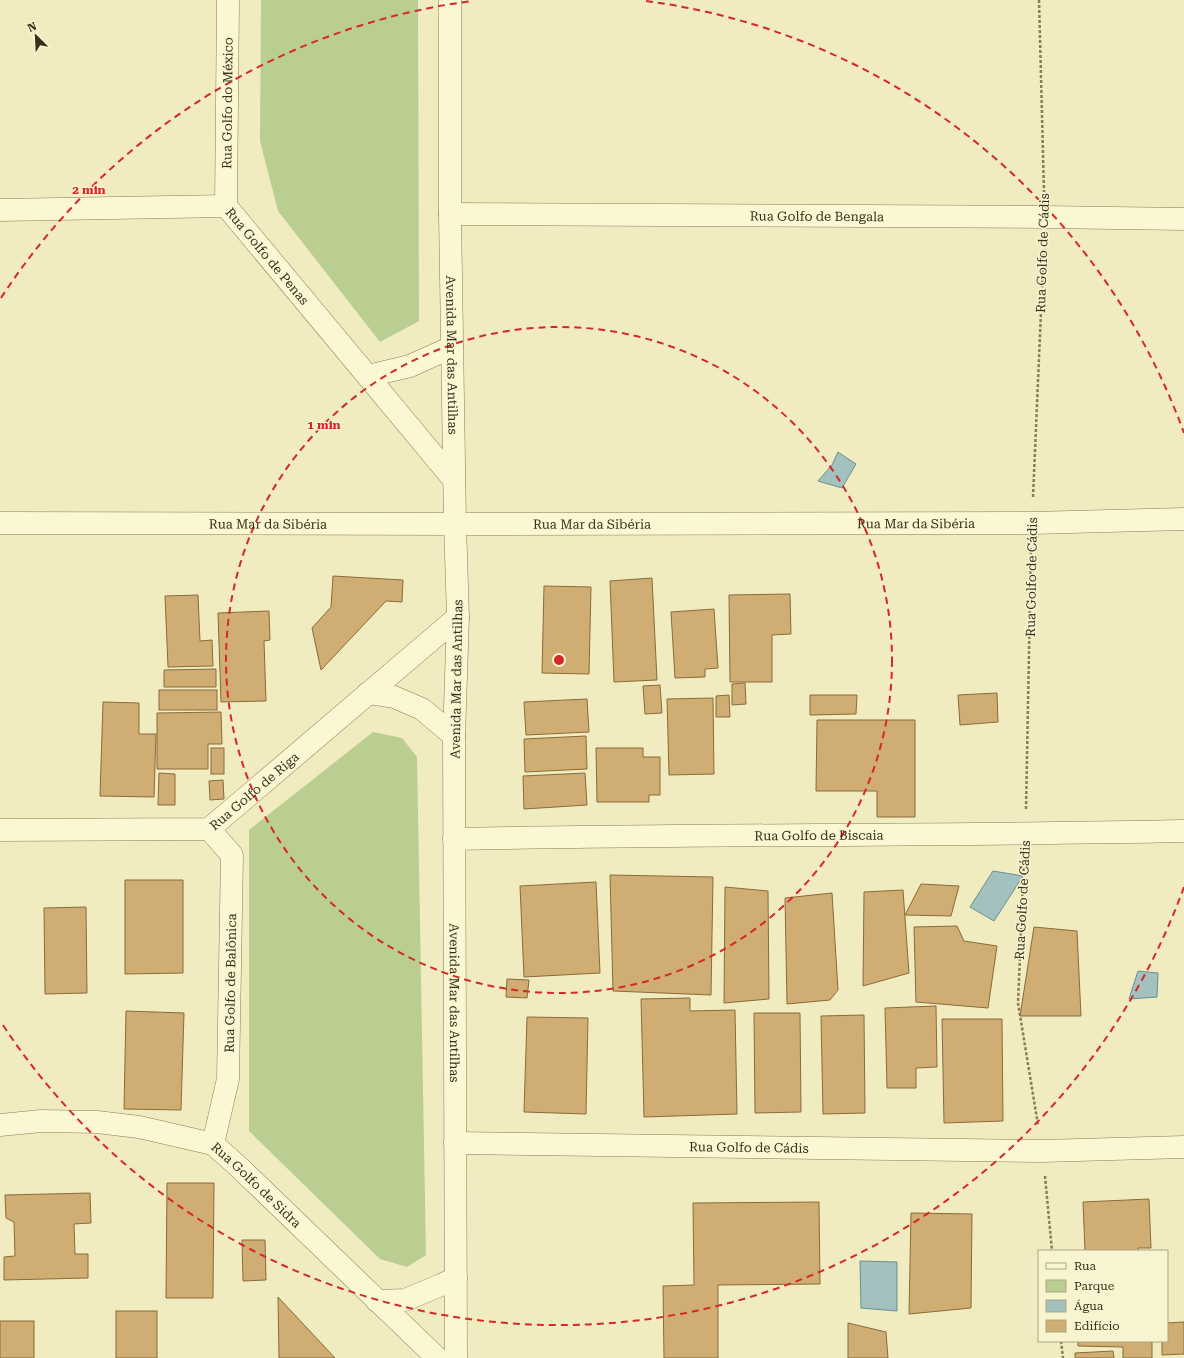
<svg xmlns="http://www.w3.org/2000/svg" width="1184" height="1358" viewBox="0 0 1184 1358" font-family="'Roboto Serif',serif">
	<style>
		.green { fill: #bbce92 }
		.water { fill: #a2c1bf; stroke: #69908e }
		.building { fill: #d0ad72; stroke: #8a6b3b }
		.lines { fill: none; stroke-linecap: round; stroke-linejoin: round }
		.minor-casing { stroke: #897c56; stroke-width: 23 }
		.path { stroke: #897c56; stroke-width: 2.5; stroke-dasharray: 3 2; stroke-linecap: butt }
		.minor { stroke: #faf7d2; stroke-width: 22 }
		.ring { fill: none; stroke: #d62828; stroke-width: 2; stroke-dasharray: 7 5 }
		.labels { text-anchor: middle; stroke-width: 3; stroke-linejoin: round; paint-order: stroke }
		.street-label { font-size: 13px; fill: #382f1c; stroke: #f7f4cf }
		.centre { fill: #d62828; stroke: #f7f4cf; stroke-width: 2 }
		.ring-label { font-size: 12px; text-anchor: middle; font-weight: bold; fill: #d62828; stroke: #f7f4cf; stroke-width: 3; stroke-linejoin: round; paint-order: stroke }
	</style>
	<rect width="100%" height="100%" fill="#f0ecbf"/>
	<g class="green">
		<polygon points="261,0 418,0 419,321 380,342 278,211 260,141"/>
		<polygon points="373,732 402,738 417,757 426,1255 407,1267 380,1259 249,1131 249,830"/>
	</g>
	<g class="water">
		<polygon points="838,452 856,464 842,488 818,481 832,465"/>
		<polygon points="993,871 1023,876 994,921 970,907"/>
		<polygon points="1138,971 1158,973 1157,997 1129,999"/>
		<polygon points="860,1261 897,1262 897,1311 861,1308"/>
	</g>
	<g class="building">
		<polygon points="333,576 403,580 402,602 386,601 321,670 312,628 331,607"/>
		<polygon points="652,578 657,680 614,682 610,581"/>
		<polygon points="544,586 591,587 589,674 542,673"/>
		<polygon points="790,594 791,634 772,635 772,682 730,682 729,595"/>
		<polygon points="198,595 200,641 212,640 213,666 168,667 165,596"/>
		<polygon points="714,609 718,668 705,669 705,677 675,678 671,612"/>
		<polygon points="269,611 270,640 264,641 266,701 221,702 218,613"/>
		<polygon points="216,669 216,687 164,687 164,670"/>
		<polygon points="745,683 746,704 732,705 732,684"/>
		<polygon points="660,685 662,713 645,714 643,686"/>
		<rect x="159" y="690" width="58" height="20"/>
		<polygon points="997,693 998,722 960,725 958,695"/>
		<polygon points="729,695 730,717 716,717 716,696"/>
		<polygon points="810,695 857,695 856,714 810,715"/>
		<polygon points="713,698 714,774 669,775 667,699"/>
		<polygon points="587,699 589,732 526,735 524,702"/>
		<polygon points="103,702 139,703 139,734 156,734 154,797 100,796"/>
		<polygon points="221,712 222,744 208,744 208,769 157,769 157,713"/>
		<polygon points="817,720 915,720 915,817 877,817 877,791 816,791"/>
		<polygon points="586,736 587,769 525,772 524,739"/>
		<rect x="211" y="748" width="13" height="26"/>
		<polygon points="596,748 643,748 643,757 660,757 660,795 649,795 649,802 597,802"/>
		<polygon points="159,773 175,774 175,805 158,805"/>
		<polygon points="585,773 587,805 524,809 523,776"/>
		<polygon points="223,780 224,799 210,800 209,781"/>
		<polygon points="610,875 713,877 711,995 613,991"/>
		<polygon points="125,880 183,880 183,973 125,974"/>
		<polygon points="596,882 600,973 524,977 520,886"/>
		<polygon points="921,884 959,886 951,916 905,915"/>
		<polygon points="725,887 768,891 769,999 724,1003"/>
		<polygon points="903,890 909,973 863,986 864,892"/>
		<polygon points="832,893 838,990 830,1000 787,1004 785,898"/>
		<polygon points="86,907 87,993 45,994 44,908"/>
		<polygon points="957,926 964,941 997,946 988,1008 916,1002 914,927"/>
		<polygon points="1034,927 1077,931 1081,1016 1020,1016"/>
		<polygon points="507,979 529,980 527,998 506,997"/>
		<polygon points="690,998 690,1011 735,1010 737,1114 644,1117 641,999"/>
		<polygon points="936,1006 937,1067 916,1068 916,1088 887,1088 885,1008"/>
		<polygon points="126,1011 184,1013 181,1110 124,1109"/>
		<polygon points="754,1013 800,1013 801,1112 755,1113"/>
		<polygon points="864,1015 865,1113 823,1114 821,1016"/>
		<polygon points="527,1017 588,1018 586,1114 524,1112"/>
		<polygon points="942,1019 1002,1019 1003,1121 944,1123"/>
		<polygon points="167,1183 214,1183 213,1298 166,1298"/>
		<polygon points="90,1193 91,1223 74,1224 75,1254 88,1254 88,1278 4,1280 4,1257 15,1256 14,1222 6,1218 5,1195"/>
		<polygon points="1149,1199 1151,1248 1138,1248 1138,1251 1085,1251 1083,1202"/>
		<polygon points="819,1202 820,1284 718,1285 718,1358 664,1358 663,1286 694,1285 693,1203"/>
		<polygon points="911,1213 972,1214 971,1308 909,1314"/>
		<polygon points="242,1240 265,1240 266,1280 243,1281"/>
		<polygon points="278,1297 335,1358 279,1358"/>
		<rect x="116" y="1311" width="41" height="47"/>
		<rect x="0" y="1321" width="34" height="37"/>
		<polygon points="1184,1322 1184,1354 1162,1355 1162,1341 1167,1341 1167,1323"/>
		<polygon points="848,1323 886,1332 888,1358 848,1358"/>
		<polygon points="1078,1341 1152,1341 1152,1358 1123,1358 1123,1347 1078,1346"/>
		<polygon points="1113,1351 1114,1358 1075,1358 1075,1353"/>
	</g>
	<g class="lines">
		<g class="minor-casing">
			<g id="minor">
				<path id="s1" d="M 450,0 L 450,214 L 455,524 L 458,617 L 454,736 L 456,1358"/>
				<path id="s2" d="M 226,206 L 228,0"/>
				<path id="s3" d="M 0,210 L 226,206 L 454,480"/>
				<path id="s4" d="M 450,214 L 1045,217 L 1184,219"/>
				<polyline points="368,376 410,366 452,347"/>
				<path id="s5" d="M 0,523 L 455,524 L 1032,523 L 1184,519"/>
				<polyline points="368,693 394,697 422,709 454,736"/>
				<polyline points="209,829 232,855 228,1079 213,1144"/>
				<path id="s6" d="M 0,830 L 209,829 L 458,617"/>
				<path id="s7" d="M 454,839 C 697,834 941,836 1184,831"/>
				<path id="s8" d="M 0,1125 L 41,1121 L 97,1122 L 139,1127 L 213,1144 L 240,1168 L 437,1358"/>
				<path id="s9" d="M 455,1143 L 1042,1151 L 1184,1147"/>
				<polyline points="377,1301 405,1300 441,1285 456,1278"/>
			</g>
		</g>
		<g class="path">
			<polyline points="1039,0 1044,192"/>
			<polyline points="1033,497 1044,243"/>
			<polyline points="1026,809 1031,548"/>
			<polyline points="1024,858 1018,1003 1038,1125"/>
			<polyline points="1045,1176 1052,1251"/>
			<polyline points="1061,1341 1063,1358"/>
		</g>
		<use href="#minor" class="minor"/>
	</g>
	<g class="ring">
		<circle cx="559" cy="660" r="333"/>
		<path d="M1184 887A665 665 0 0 1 1 1022M1 298A665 665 0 0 1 472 1M646 1A665 665 0 0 1 1184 433"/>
	</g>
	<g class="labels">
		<g class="street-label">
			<text dy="5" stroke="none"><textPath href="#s2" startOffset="103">Rua Golfo do México</textPath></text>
			<text dy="5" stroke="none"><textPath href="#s4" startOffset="367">Rua Golfo de Bengala</textPath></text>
			<text transform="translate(1042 253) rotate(-88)" y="5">Rua Golfo de Cádis</text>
			<text dy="5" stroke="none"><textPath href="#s3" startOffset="291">Rua Golfo de Penas</textPath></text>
			<text dy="5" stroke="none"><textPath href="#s1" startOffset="355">Avenida Mar das Antilhas</textPath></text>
			<text dy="5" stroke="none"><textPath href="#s5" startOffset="916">Rua Mar da Sibéria</textPath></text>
			<text dy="5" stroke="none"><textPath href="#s5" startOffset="268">Rua Mar da Sibéria</textPath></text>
			<text dy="5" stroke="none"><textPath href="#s5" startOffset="592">Rua Mar da Sibéria</textPath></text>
			<text transform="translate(1031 577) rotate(-89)" y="5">Rua Golfo de Cádis</text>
			<text transform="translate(456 679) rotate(-89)" y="5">Avenida Mar das Antilhas</text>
			<text dy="5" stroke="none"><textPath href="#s6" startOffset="268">Rua Golfo de Riga</textPath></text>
			<text dy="5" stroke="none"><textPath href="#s7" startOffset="365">Rua Golfo de Biscaia</textPath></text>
			<text transform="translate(1022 900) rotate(-87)" y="5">Rua Golfo de Cádis</text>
			<text transform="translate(230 983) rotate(-89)" y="5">Rua Golfo de Balônica</text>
			<text dy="5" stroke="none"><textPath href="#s1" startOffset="1003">Avenida Mar das Antilhas</textPath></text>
			<text dy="5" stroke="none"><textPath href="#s9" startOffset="294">Rua Golfo de Cádis</textPath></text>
			<text dy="5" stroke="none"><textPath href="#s8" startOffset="275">Rua Golfo de Sidra</textPath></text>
		</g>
	</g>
	<circle cx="559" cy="660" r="6" class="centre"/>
	<g class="ring-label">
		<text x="89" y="194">2 min</text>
		<text x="324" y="429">1 min</text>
	</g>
	<rect x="1038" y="1250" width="130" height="92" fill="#f7f4cf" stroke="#aba587"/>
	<rect x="1046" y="1263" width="20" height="6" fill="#faf7d2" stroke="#aba587"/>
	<text x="1074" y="1270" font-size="12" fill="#382f1c">Rua</text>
	<rect x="1046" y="1280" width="20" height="12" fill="#bbce92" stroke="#aba587"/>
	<text x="1074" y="1290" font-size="12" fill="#382f1c">Parque</text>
	<rect x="1046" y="1300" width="20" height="12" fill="#a2c1bf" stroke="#aba587"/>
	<text x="1074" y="1310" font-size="12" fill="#382f1c">Água</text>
	<rect x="1046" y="1320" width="20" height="12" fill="#d0ad72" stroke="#aba587"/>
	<text x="1074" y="1330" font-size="12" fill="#382f1c">Edifício</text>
	<g transform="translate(36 36) rotate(336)" stroke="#f7f4cf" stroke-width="3" paint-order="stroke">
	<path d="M0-3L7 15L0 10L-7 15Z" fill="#382f1c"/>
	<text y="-6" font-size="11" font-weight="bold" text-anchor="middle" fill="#382f1c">N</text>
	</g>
</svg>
